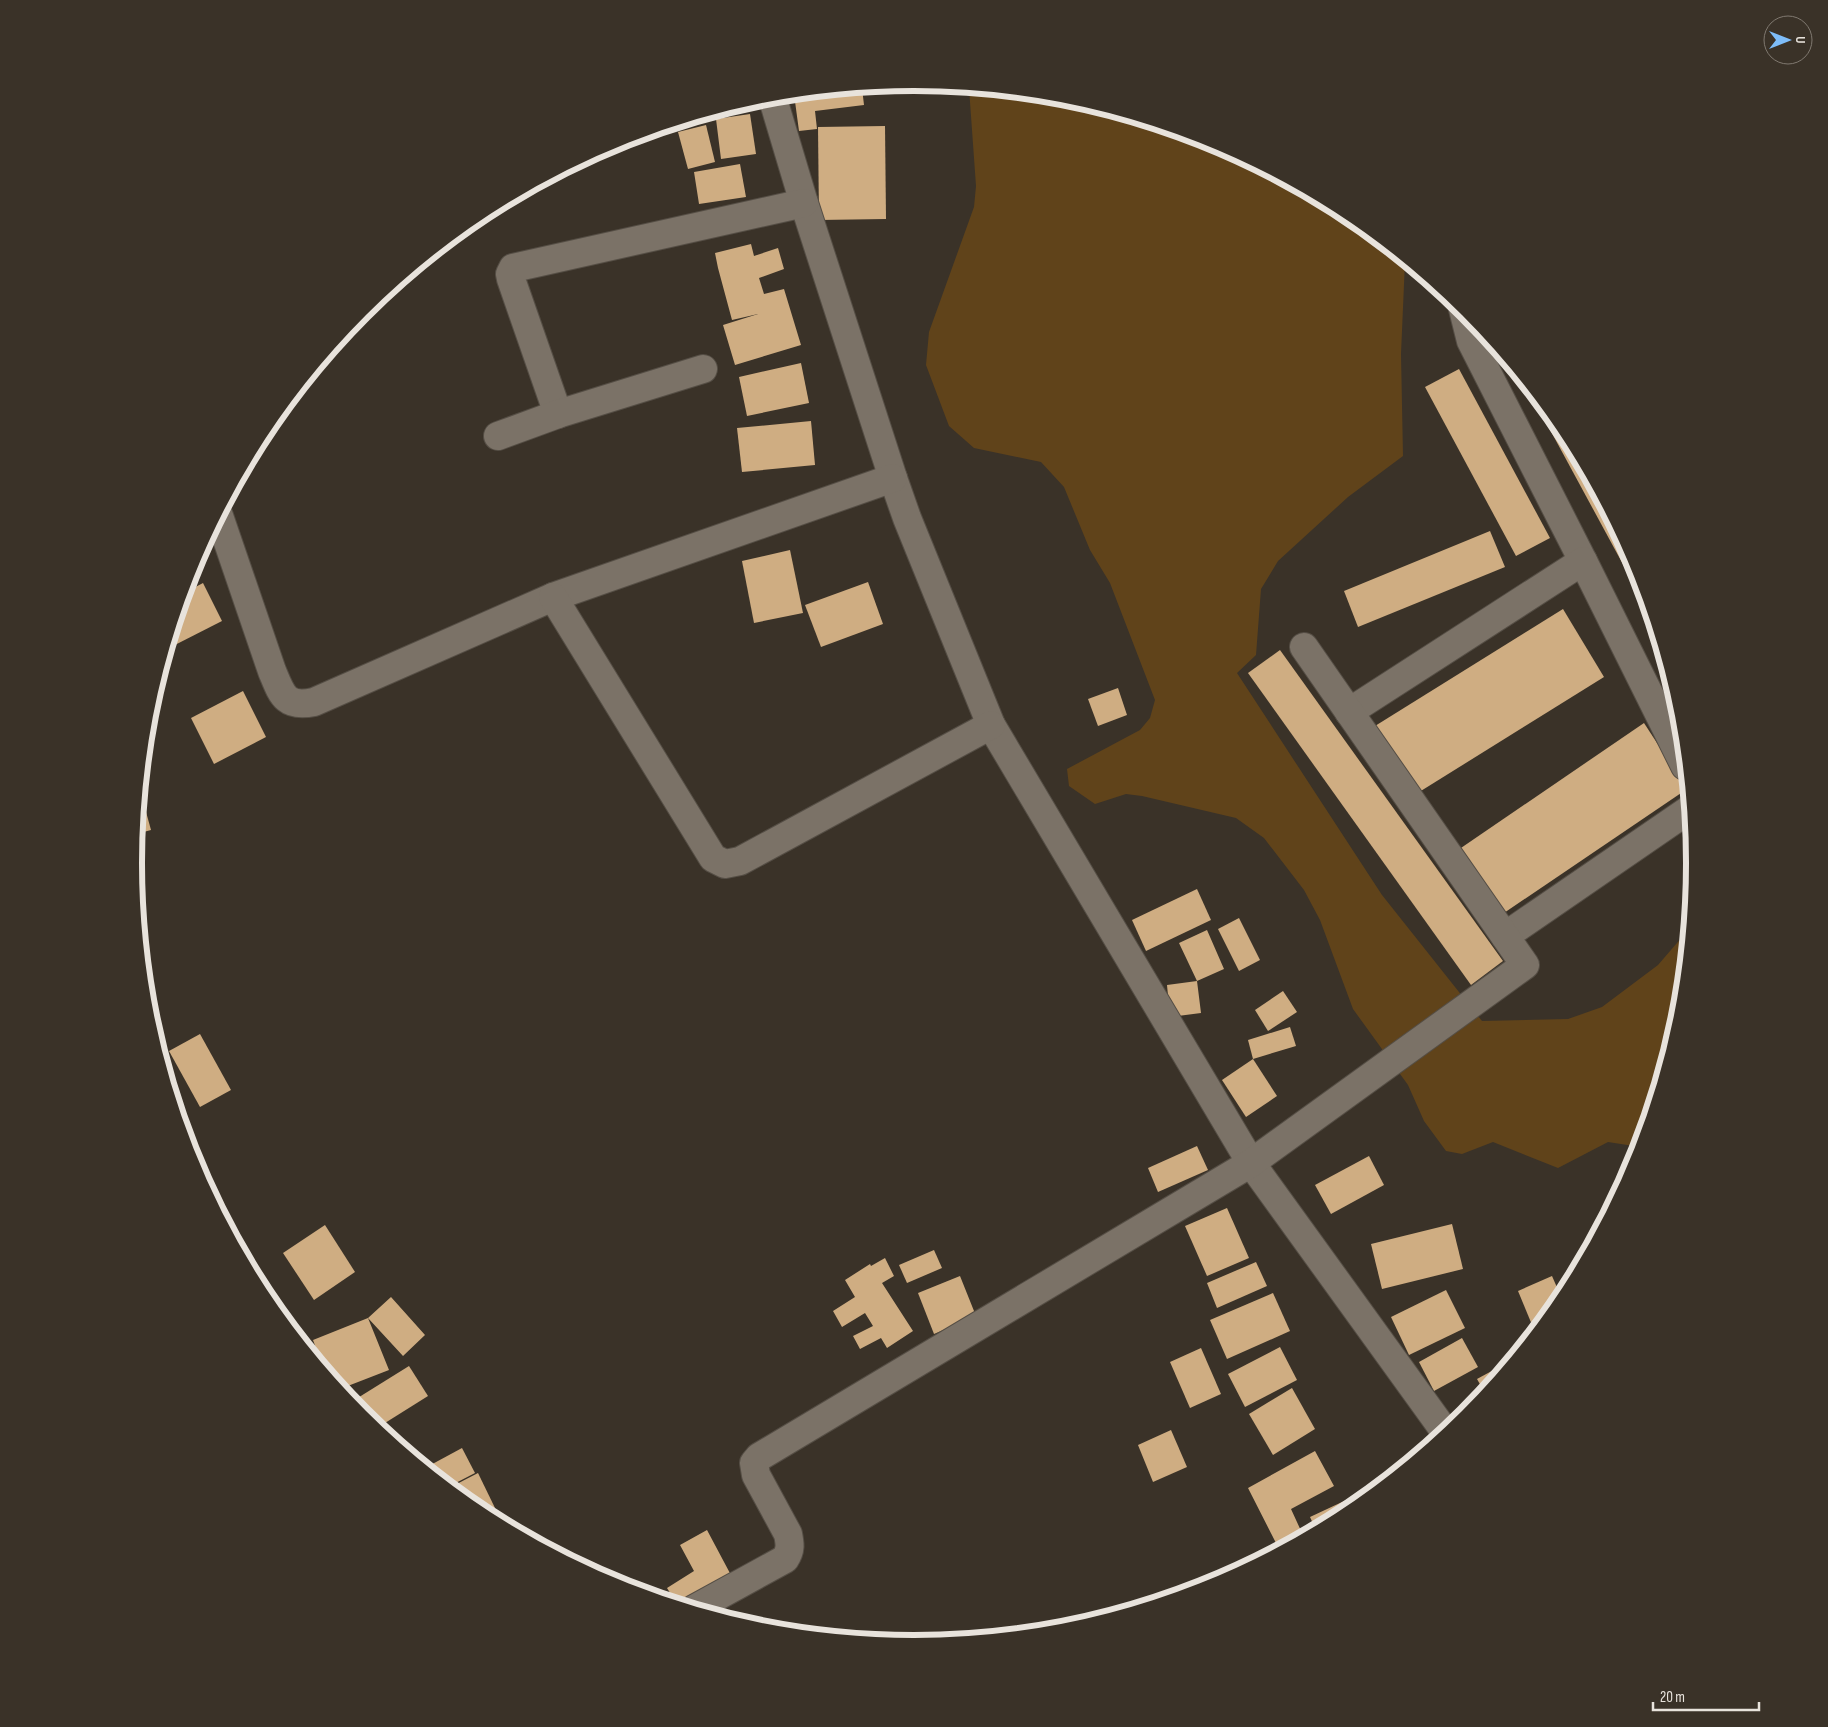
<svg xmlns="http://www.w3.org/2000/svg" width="1828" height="1727" viewBox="0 0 1828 1727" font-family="'Sofia Sans Condensed',sans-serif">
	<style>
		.green { fill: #60431a }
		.building { fill: #cfad82 }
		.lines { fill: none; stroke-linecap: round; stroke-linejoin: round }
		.minor-casing { stroke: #554e45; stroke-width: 30 }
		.minor { stroke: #7b7267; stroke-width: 28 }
		.rim { fill: none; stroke: #e8e3dc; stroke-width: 6 }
	</style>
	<rect width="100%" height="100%" fill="#3a3228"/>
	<polygon class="green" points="969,88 1067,98 1213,142 1348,214 1405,261 1401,354 1403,456 1348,497 1278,561 1261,589 1256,655 1237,673 1382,895 1482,1021 1568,1019 1602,1007 1658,965 1689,929 1680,1016 1640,1147 1608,1142 1558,1168 1493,1142 1462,1154 1446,1151 1424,1121 1408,1085 1353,1009 1320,920 1304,890 1264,838 1236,818 1142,796 1126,794 1095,804 1069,786 1067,769 1140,730 1150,718 1155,700 1110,583 1090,550 1064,487 1041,462 974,448 949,426 926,365 929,332 974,207 976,186"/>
	<g class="building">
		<polygon points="862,88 864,105 815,111 817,129 799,131 794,94"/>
		<polygon points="750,114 756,154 721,159 716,119"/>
		<polygon points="706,125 715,162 688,169 678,132"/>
		<polygon points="885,126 886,219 819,220 818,127"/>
		<polygon points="740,164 746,197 699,204 694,172"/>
		<polygon points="751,244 754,256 778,248 784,269 759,278 764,294 784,289 801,345 735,365 723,325 758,314 732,320 718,268 715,253"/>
		<polygon points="801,363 809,403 747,416 739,377"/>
		<polygon points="1459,369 1550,538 1516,556 1425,387"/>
		<polygon points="1539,400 1564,430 1636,565 1651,616 1535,402"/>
		<polygon points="811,421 815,465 742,472 737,428"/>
		<polygon points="1490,531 1505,567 1358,627 1344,591"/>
		<polygon points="790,550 803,613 754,623 742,561"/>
		<polygon points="868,582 883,624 821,647 805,605"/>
		<polygon points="203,583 222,621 167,649 184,593"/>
		<polygon points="1563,609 1604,677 1416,794 1375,726"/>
		<polygon points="1280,650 1503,961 1471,985 1248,673"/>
		<polygon points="1118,688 1127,715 1098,726 1088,699"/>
		<polygon points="243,691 266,737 214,764 191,718"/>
		<polygon points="1644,723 1687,789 1501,915 1458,850"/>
		<polygon points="140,790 151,830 136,834"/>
		<polygon points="1197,889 1211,920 1146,951 1132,920"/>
		<polygon points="137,904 143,910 138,915 137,907"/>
		<polygon points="1239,918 1260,960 1239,971 1218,929"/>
		<polygon points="1207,930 1224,969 1197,981 1201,1013 1170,1017 1167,985 1197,981 1179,943"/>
		<polygon points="1283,991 1297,1012 1268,1031 1255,1010"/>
		<polygon points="1290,1027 1296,1046 1253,1059 1248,1040"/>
		<polygon points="200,1034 231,1090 200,1107 169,1051"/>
		<polygon points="1253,1059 1277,1096 1246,1117 1222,1080"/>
		<polygon points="1197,1146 1208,1170 1158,1192 1148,1168"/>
		<polygon points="1369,1156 1384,1185 1331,1214 1315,1185"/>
		<polygon points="1227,1208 1249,1258 1207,1276 1185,1226"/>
		<polygon points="1452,1224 1463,1269 1382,1289 1371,1244"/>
		<polygon points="325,1225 355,1272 314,1300 283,1253"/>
		<polygon points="934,1250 942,1268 907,1283 899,1265"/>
		<polygon points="885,1258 894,1276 882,1283 913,1331 887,1348 881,1338 860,1349 853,1336 873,1326 865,1313 842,1327 833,1311 855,1297 845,1280 870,1264 871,1266"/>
		<polygon points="1256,1262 1267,1286 1217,1308 1207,1283"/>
		<polygon points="960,1276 976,1316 934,1334 918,1293"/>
		<polygon points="1552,1276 1562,1299 1535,1332 1518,1291"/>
		<polygon points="1446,1290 1465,1328 1409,1355 1391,1317"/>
		<polygon points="1273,1293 1290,1331 1227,1359 1210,1320"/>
		<polygon points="391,1297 425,1335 403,1356 368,1318 389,1370 340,1389 324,1370 313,1340 368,1318"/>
		<polygon points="1462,1338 1478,1367 1434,1391 1419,1362"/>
		<polygon points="1280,1347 1297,1380 1245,1407 1228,1374"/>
		<polygon points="1201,1348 1221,1394 1190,1408 1170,1362"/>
		<polygon points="1512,1360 1485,1393 1477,1379"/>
		<polygon points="409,1366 428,1396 377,1428 371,1423 356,1399"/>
		<polygon points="1292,1388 1315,1429 1273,1455 1249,1414"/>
		<polygon points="1171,1430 1187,1467 1153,1482 1138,1445"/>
		<polygon points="462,1448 475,1473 448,1487 425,1468"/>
		<polygon points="1315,1451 1334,1486 1291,1509 1302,1533 1277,1545 1248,1488"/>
		<polygon points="478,1473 495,1508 482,1514 449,1488"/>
		<polygon points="1372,1488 1374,1492 1348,1513 1316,1530 1310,1517"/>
		<polygon points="707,1530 732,1577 683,1606 677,1604 667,1588 694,1571 680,1545"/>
	</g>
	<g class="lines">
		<g class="minor-casing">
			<g id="minor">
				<polyline points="772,96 804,203 893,478 907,518 991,725 1251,1163 1446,1433"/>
				<polyline points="1463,309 1471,341 1583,561"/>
				<polyline points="558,414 511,279 510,274 513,268 804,203"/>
				<polyline points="498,436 558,414 703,369"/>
				<path d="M 219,516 L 272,671 C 282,695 285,708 314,702 L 553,597 L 893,478"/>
				<polyline points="553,597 713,858 725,864 740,861 991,725"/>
				<polyline points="1349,712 1583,561 1685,766"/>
				<polyline points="1505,936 1690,809"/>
				<path d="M 694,1609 L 785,1559 C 791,1550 790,1544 788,1534 L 756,1475 L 754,1463 L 759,1457 L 1251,1163 L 1525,965 L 1304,647"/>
			</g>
		</g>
		<use href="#minor" class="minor"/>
	</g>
	<path d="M0 0H1828V1727H0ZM142 863a772 772 0 1 1 1544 0a772 772 0 1 1-1544 0Z" fill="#3a3228" fill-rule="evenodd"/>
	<path class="rim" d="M142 863a772 772 0 1 1 1544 0a772 772 0 1 1-1544 0Z"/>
	<g transform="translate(1788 40) rotate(90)"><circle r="24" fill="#3a3228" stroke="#807970"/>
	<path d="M0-4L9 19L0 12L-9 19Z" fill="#7ebdf9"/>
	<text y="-8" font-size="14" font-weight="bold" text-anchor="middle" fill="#e8e3dc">U</text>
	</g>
	<path d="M1653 1702v8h106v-8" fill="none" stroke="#e8e3dc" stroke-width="2.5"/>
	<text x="1660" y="1702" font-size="15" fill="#e8e3dc" stroke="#3a3228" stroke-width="4" paint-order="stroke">20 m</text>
</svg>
